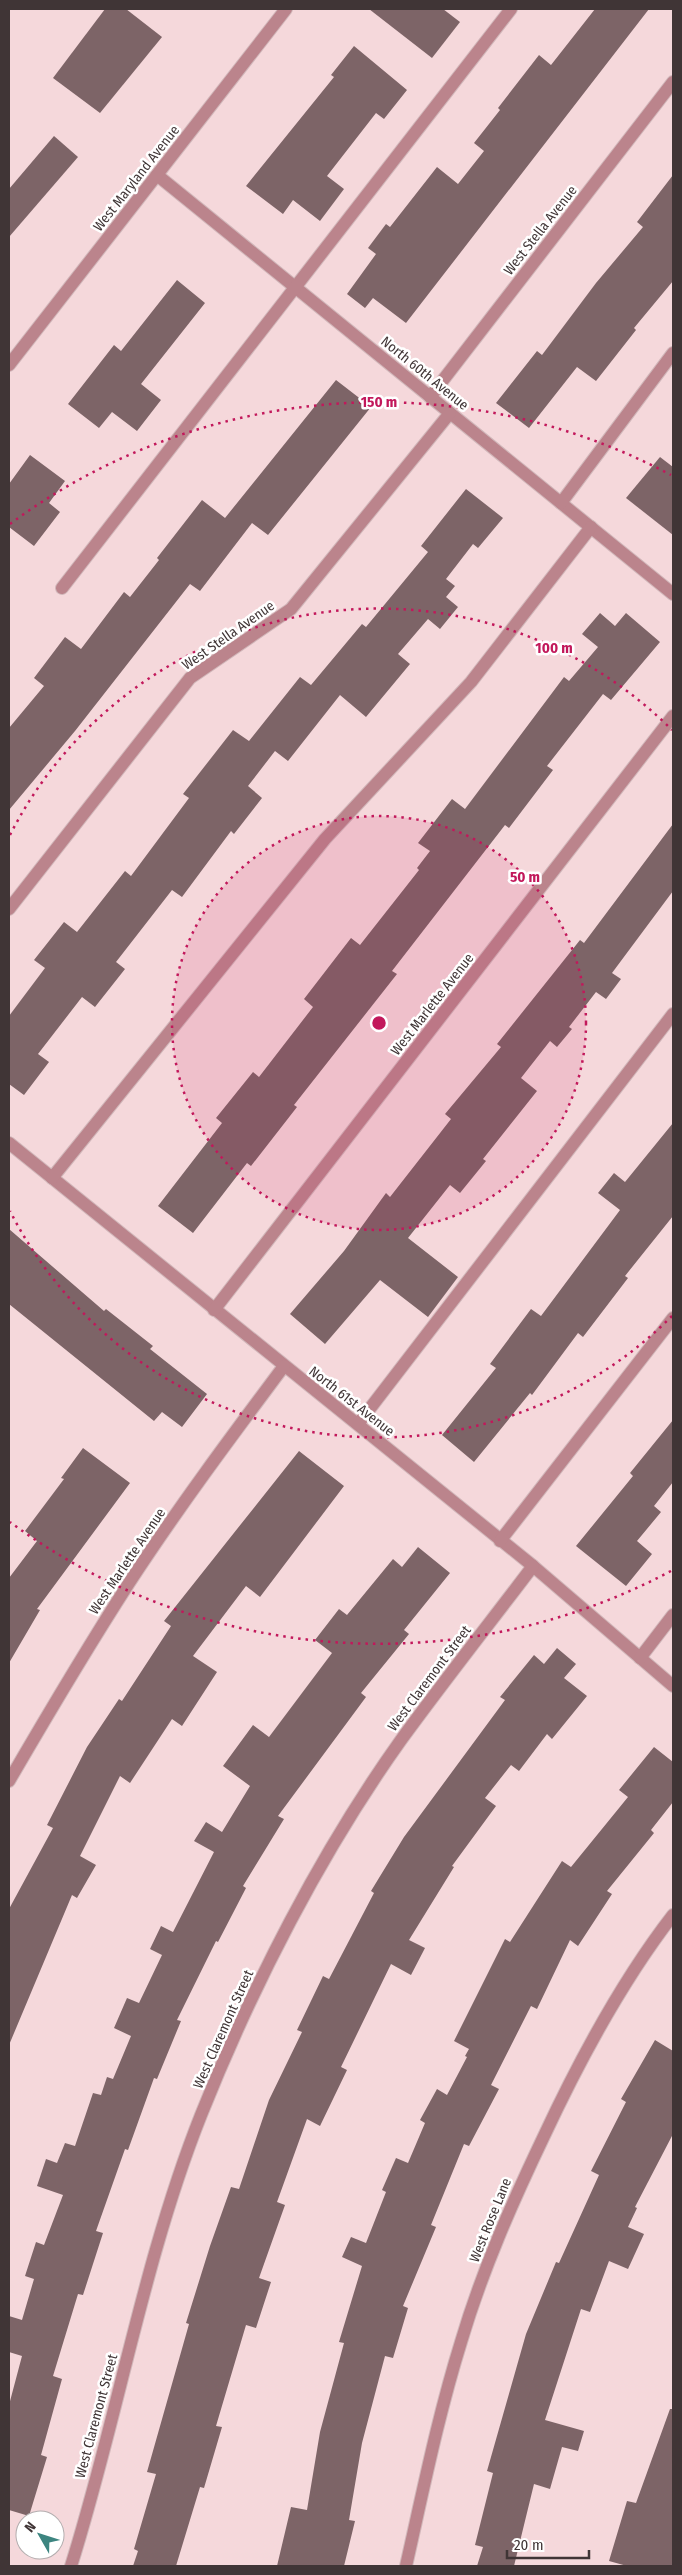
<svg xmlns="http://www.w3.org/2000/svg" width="682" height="2575" viewBox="0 0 682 2575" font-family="'Fira Sans Condensed',sans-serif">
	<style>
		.building { fill: #7d6467 }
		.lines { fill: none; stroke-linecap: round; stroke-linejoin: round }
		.minor-casing { stroke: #d1b7ba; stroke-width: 14 }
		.minor { stroke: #bb848c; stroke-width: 12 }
		.ring { fill: none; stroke: #c2185b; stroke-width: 2.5; stroke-dasharray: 2.5 5 }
		.labels { text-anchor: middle; stroke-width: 5; stroke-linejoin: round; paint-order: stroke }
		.street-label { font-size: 14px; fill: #403536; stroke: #fff }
		.centre { fill: #c2185b; stroke: #fff; stroke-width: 2.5 }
		.ring-label { font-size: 15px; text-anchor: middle; font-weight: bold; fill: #c2185b; stroke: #fff; stroke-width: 5; stroke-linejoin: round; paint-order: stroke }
	</style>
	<rect width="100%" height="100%" fill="#f5d8db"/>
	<g class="building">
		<polygon points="105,9 126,9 162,37 100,113 53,78"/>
		<polygon points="369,9 443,9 460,22 432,58"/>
		<polygon points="595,9 649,9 406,323 373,298 365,308 347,294 376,254 368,248 386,224 390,227 437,167 458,184 484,151 474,143 500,110 498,108 539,55 551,65"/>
		<polygon points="354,46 407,90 384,119 376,113 327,176 344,189 320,221 293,200 283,214 246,186 334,77 331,75"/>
		<polygon points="54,136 78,157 9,237 9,189"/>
		<polygon points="673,175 673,281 634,328 636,330 596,381 577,367 529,428 496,403 537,351 542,355 596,283 643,227 637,222"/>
		<polygon points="177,280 205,303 141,384 161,400 137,431 112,412 99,428 68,404 114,345 121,351"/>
		<polygon points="336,380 371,407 268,535 252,523 200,591 190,584 75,731 9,810 9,728 44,686 34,678 65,637 81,649 124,592 130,597 159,560 157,558 202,500 225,518"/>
		<polygon points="30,455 65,481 49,503 60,512 34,546 9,527 9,484"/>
		<polygon points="660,457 673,467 673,535 626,498"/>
		<polygon points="466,489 503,518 478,548 473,544 446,579 455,586 446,597 458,607 440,629 428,619 398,654 410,664 366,717 340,695 288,761 275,751 248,786 262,798 234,834 231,831 182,897 172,890 116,962 125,969 95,1007 82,997 38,1054 49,1062 24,1095 9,1084 9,1016 45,968 34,960 64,922 77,932 125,871 131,876 189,798 183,794 233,730 249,741 300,677 311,685 362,624 366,627 428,552 421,546"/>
		<polygon points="600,613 615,626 626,613 660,642 611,700 603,694 547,766 553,770 509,828 505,825 392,971 397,974 294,1105 297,1107 251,1166 247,1163 193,1233 158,1206 222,1123 216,1118 253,1072 259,1077 313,1007 304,999 351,938 360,945 419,870 417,868 430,851 418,843 452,799 465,809 564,677 569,681 598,647 582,634"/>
		<polygon points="673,824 673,891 612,973 621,979 606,999 596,992 569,1027 572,1029 557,1047 550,1041 521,1078 537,1091 483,1159 486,1161 460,1193 450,1185 408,1238 458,1277 428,1317 380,1280 325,1344 290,1314 344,1251 386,1193 390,1197 451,1119 445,1114 501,1047 497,1044 580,940 584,943"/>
		<polygon points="673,1123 673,1216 625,1276 628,1278 583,1337 578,1333 532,1395 530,1393 474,1462 442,1435 496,1368 490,1364 531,1309 541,1316 620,1210 598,1193 614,1173 625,1182"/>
		<polygon points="9,1229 104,1311 106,1309 153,1346 150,1349 207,1394 182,1427 162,1412 154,1421 9,1304"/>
		<polygon points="673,1420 673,1482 654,1506 661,1512 637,1541 652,1554 626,1586 576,1546 633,1476 630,1473"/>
		<polygon points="83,1448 130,1483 37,1609 40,1610 9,1663 9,1578 37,1541 25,1531 64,1479 61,1478"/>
		<polygon points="299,1451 344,1486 260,1597 246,1586 193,1656 217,1672 182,1726 172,1719 130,1783 120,1776 80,1856 96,1865 77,1898 72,1895 9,2045 9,1909 53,1828 47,1825 87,1747 119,1699 122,1701 171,1626 164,1621"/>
		<polygon points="418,1547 450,1573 404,1630 409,1634 361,1693 366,1697 278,1816 284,1819 243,1886 246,1888 218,1942 216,1941 177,2020 181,2021 157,2079 154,2078 128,2150 125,2149 96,2231 103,2233 83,2295 78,2294 53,2376 62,2379 41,2455 47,2457 29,2516 9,2510 9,2405 22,2356 9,2352 9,2316 22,2320 34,2279 25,2276 36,2242 44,2245 63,2195 37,2186 46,2159 57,2163 65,2143 75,2146 93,2093 101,2095 107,2077 113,2079 131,2036 114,2028 127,1998 139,2003 162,1955 150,1949 161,1926 173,1932 214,1852 194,1841 206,1822 222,1832 250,1786 223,1766 253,1725 269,1737 332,1653 315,1640 339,1609 347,1615 393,1559 402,1567"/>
		<polygon points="557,1648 576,1664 564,1678 587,1696 552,1739 547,1734 519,1771 511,1765 485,1798 496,1806 452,1866 454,1867 409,1940 425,1948 411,1975 391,1964 341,2067 347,2070 320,2126 307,2119 277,2202 285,2205 259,2278 271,2282 256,2328 246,2325 216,2426 222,2427 204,2488 200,2487 176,2566 133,2566 138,2551 134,2549 156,2474 147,2472 189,2324 186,2323 210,2246 231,2187 239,2189 269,2100 302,2032 297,2030 323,1976 329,1979 374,1893 371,1891 404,1837 505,1700 500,1697 534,1655 544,1664"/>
		<polygon points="654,1747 673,1762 673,1802 651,1830 654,1833 607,1891 612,1894 578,1946 570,1940 537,2009 531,2006 491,2085 499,2089 469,2146 464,2144 431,2225 436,2227 403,2306 408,2308 393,2358 385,2356 362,2443 349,2520 355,2521 344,2566 277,2566 291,2507 307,2510 320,2432 344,2343 339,2342 362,2266 342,2257 351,2237 366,2243 386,2192 382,2190 396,2158 408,2163 425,2123 420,2120 437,2089 447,2095 467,2057 465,2056 469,2049 454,2041 505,1939 510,1942 562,1861 571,1867 628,1797 619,1790"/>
		<polygon points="655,2040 673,2051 673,2134 635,2207 637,2208 628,2227 644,2234 628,2269 609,2261 590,2312 581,2309 545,2420 584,2431 578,2451 562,2447 550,2489 534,2484 514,2566 477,2566 483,2547 475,2545 493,2473 487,2471 526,2334 556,2262 559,2263 599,2175 591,2171 626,2102 621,2099"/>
		<polygon points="670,2409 673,2409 673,2566 627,2566 609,2561 627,2501 636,2503"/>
	</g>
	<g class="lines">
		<g class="minor-casing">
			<g id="minor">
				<polyline points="157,175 673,594"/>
				<polyline points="9,365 286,9"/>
				<polyline points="430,397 673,82"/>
				<polyline points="561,503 673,353"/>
				<polyline points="62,588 511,9"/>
				<polyline points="9,909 190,678 291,609 450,413"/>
				<polyline points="9,1143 533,1566 673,1686"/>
				<polyline points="52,1178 325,839 471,682 591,527"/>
				<polyline points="214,1310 673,716"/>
				<polyline points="358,1424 673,1014"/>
				<polyline points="500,1541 673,1318"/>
				<polyline points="640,1658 673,1615"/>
				<path d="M 9,1781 C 48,1714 87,1648 129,1583 C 178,1508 231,1437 284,1366"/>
				<path d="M 71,2566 C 118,2417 143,2261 201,2115 C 252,1987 321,1852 401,1740 C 444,1681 489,1624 533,1566"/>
				<path d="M 406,2566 C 423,2491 438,2416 461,2342 C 482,2271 512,2203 544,2136 C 580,2059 621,1982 673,1915"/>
			</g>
		</g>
		<use href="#minor" class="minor"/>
	</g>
	<circle cx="379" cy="1023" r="207" fill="#c2185b" fill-opacity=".12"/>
	<g class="ring">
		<circle cx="379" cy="1023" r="207"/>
		<path d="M672 1316A414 414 0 0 1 10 1211M10 835A414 414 0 0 1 672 730"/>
		<path d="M671 1571A621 621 0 0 1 10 1522M10 524A621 621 0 0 1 671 475"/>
	</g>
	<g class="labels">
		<g class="street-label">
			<text transform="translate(136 178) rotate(-52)" y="5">West Maryland Avenue</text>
			<text transform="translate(540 230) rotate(-52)" y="5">West Stella Avenue</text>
			<text transform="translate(425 373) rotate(39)" y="5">North 60th Avenue</text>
			<text transform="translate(228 635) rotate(-35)" y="5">West Stella Avenue</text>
			<text transform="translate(432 1004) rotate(-52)" y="5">West Marlette Avenue</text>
			<text transform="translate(352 1401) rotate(38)" y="5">North 61st Avenue</text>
			<text transform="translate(127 1561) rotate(-56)" y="5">West Marlette Avenue</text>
			<text transform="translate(429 1678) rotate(-53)" y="5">West Claremont Street</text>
			<text transform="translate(223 2029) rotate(-66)" y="5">West Claremont Street</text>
			<text transform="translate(490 2220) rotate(-68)" y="5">West Rose Lane</text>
			<text transform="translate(96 2416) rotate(-75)" y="5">West Claremont Street</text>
		</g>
	</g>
	<circle cx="379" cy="1023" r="8" class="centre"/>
	<g class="ring-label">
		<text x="379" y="407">150 m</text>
		<text x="554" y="653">100 m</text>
		<text x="525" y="882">50 m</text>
	</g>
	<rect width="682" height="2575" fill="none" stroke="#403536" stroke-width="20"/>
	<g transform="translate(40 2535) rotate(309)"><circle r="24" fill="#ffffff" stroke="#b3aeaf"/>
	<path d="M0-4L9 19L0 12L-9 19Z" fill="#3d8580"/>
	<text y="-8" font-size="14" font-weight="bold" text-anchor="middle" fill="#403536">N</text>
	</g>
	<path d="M507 2550v8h82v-8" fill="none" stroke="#403536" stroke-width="2.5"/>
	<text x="514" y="2550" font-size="15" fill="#403536" stroke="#ffffff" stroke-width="4" paint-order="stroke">20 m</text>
</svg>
